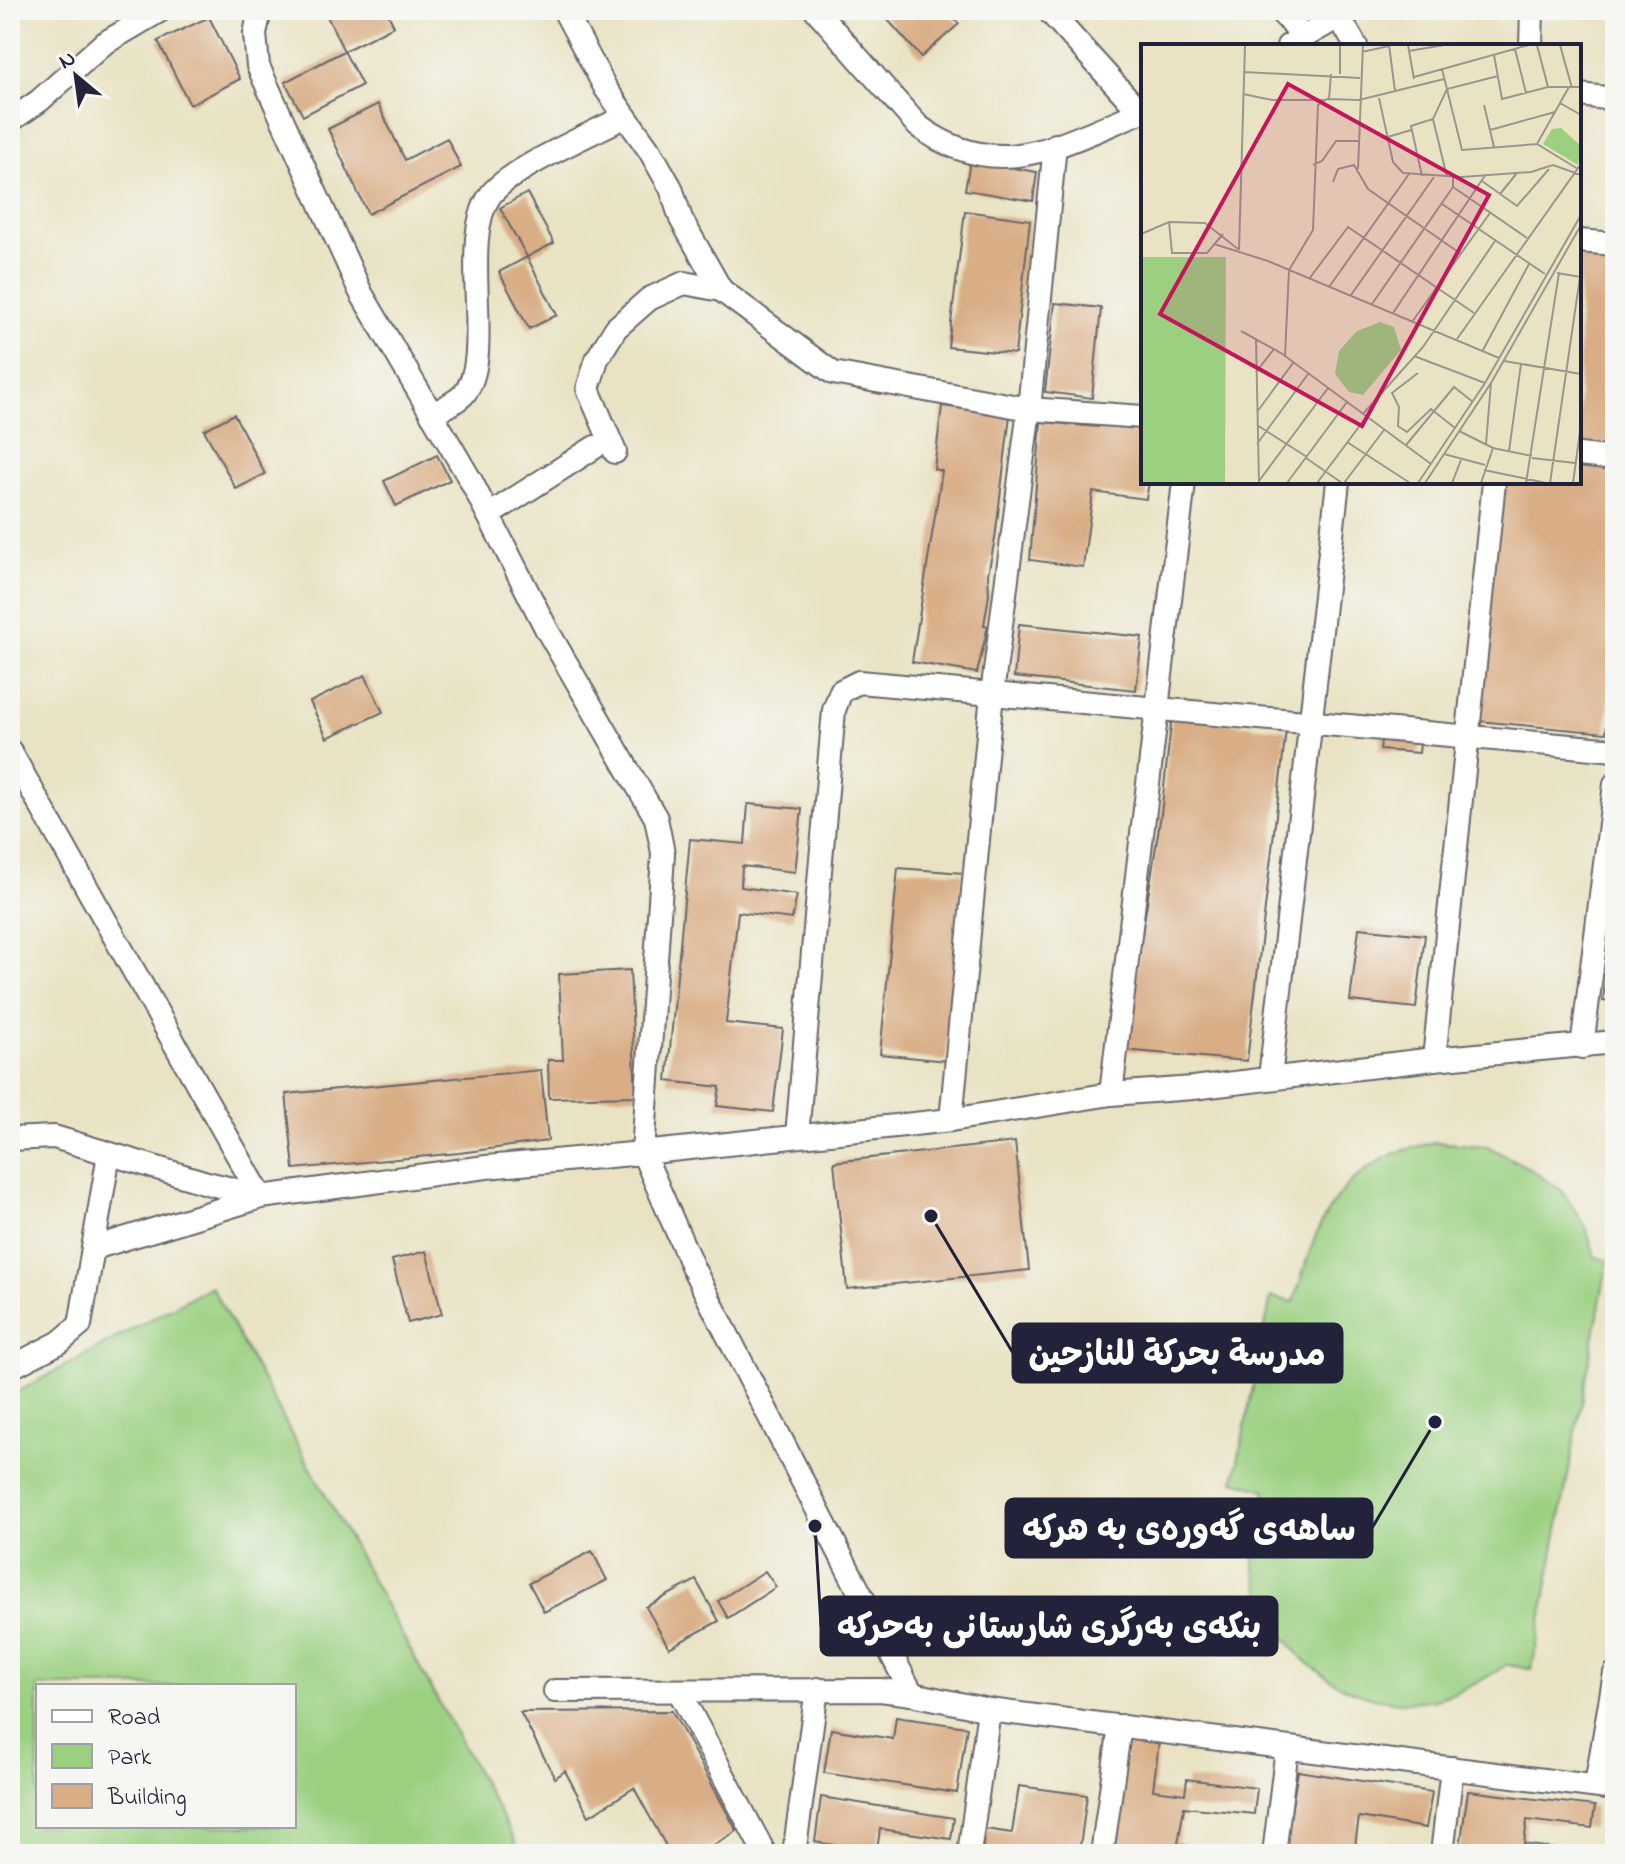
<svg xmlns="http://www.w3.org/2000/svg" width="1625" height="1864" viewBox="0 0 1625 1864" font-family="'Indie Flower','Playpen Sans Arabic',sans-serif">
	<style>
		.green { fill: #9bd081; stroke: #5e795e; stroke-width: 2; fill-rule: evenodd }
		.building { fill: #d9ae86 }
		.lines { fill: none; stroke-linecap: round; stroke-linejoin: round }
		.minor-casing { stroke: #68666b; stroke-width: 26 }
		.minor { stroke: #fff; stroke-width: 22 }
		.inset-road { fill: none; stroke: #99968d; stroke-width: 2 }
		.view { fill: #c2185b; fill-opacity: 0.15; stroke: #c2185b; stroke-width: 4 }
		.inset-edge { fill: none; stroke: #22223b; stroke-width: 4 }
		.leader { fill: none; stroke: #22223b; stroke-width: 3 }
		.callout-dot { fill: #22223b; stroke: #f6f6f2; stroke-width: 3 }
		.callout { fill: #22223b; stroke: #22223b; stroke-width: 3 }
		.callout-label { font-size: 34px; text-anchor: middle; font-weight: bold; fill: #fff }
	</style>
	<rect width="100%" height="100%" fill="#f6f6f2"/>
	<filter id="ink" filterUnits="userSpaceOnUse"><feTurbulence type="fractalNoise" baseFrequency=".0125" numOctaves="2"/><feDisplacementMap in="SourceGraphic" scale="16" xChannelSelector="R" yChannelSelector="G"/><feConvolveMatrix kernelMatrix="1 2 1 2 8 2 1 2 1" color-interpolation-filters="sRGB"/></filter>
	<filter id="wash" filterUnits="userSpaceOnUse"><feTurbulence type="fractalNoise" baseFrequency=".006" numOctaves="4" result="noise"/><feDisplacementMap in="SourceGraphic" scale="32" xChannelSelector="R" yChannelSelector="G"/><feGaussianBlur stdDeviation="1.8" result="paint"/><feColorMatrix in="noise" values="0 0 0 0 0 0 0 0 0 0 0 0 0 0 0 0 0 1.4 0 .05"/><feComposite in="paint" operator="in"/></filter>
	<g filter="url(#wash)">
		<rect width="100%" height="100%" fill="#e9e3c4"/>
		<g class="green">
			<path d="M 1433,1142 L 1487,1146 L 1527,1167 L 1562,1191 L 1586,1227 L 1595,1257 L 1608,1260 L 1532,1669 L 1506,1665 C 1482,1681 1461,1693 1434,1699 C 1347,1717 1265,1647 1254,1563 C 1251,1544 1262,1511 1266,1490 L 1234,1481 L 1271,1297 L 1294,1302 C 1313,1240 1323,1191 1385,1158 C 1399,1150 1418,1147 1433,1142 Z"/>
			<path d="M 211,1286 L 522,1854 L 10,1854 L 10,1396 ZM 38,1686 L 294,1686 L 294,1826 L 38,1826 Z"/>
		</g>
		<g id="blocks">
			<g class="building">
				<polygon points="324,10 386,10 394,26 344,51 362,85 303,116 285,82 344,51"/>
				<polygon points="879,10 946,10 959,24 921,57"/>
				<polygon points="209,17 240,79 190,105 158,41"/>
				<polygon points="378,104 405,160 447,138 461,167 368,214 328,129"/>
				<polygon points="970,161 1037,172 1033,201 965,190"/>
				<polygon points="527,193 554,243 527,257 500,208"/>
				<polygon points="965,211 1030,220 1015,354 948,347"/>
				<polygon points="1579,250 1615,253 1615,453 1579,449"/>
				<polygon points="527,257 557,315 529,329 499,272"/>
				<polygon points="1055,303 1101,308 1092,398 1045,392"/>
				<polygon points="942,406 1010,415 995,539 988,574 989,595 984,625 988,626 977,673 912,662 942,471 934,469"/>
				<polygon points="234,414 265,474 236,489 204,430"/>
				<polygon points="1101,418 1143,423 1143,482 1149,482 1146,499 1093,492 1083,567 1030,560 1041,422 1098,427"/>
				<polygon points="437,455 450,480 396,506 384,481"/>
				<polygon points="1579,460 1615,463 1615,640 1606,733 1478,721 1500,482 1579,482"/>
				<polygon points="1019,624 1142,637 1136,690 1014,677"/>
				<polygon points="365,675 383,712 327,738 310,702"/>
				<polygon points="1172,716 1286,730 1247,1061 1124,1050 1161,814"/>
				<polygon points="1382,731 1421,734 1419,753 1380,750"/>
				<polygon points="748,804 802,809 795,872 742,866 741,887 797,895 792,919 738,912 726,1023 783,1029 773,1112 717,1106 720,1087 667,1081 690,839 745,844"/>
				<polygon points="898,868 963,873 946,1061 880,1054"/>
				<polygon points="1612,915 1615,916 1615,1002 1603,1001"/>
				<polygon points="1359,928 1425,935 1416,1008 1350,1001"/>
				<polygon points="630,970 636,1096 549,1098 548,1060 563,1060 559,974"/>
				<polygon points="541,1070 548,1141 459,1153 294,1169 286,1094"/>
				<polygon points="1015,1142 1029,1270 847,1289 834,1162"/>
				<polygon points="426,1251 442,1314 408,1323 392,1260"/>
				<polygon points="592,1551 607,1580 544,1612 529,1583"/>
				<polygon points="765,1571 776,1587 728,1618 718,1601"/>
				<polygon points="696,1580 719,1621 669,1648 646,1607"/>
				<polygon points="672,1711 737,1831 698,1854 651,1854 666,1846 634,1788 589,1816 565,1771 555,1778 520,1712"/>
				<polygon points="896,1717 967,1727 957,1793 824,1773 831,1729 893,1739"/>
				<polygon points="1129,1737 1159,1742 1153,1790 1185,1794 1187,1779 1257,1788 1254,1814 1184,1807 1178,1844 1246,1854 1108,1854"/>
				<polygon points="1298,1771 1432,1792 1426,1828 1359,1817 1354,1854 1284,1854"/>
				<polygon points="1019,1786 1087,1795 1079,1854 982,1854 985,1829 1012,1833"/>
				<polygon points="1468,1791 1595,1806 1592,1828 1527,1820 1524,1844 1591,1854 1459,1854"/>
				<polygon points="821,1797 954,1818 951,1839 880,1829 877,1851 815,1842"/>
			</g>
		</g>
	</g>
	<g filter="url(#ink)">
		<use href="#blocks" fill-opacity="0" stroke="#68666b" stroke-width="2"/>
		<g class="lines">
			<g class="minor-casing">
				<g id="minor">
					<polyline points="260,10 255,34 258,66 361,293 471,481 547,630 656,818 663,853 662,871 643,1153 693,1268 912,1694"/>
					<polyline points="564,10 606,89 650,151 671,188 681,219 721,290"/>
					<path d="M 816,10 L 918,126 C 999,186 1062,143 1143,111"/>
					<polyline points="1048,10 1140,112"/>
					<polyline points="1279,10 1304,37"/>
					<polyline points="1339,17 1356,46"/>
					<polyline points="1288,46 1351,10"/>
					<polyline points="1531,46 1532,10"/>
					<polyline points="1579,95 1615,99"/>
					<polyline points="10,121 39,101 103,44 161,10"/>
					<polyline points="1579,241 1615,244"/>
					<path d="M 432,415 C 441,409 455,403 463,395 C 497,358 456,238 492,193 C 513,168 593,133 624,117"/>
					<polyline points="615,452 588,389 597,359 616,328 649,299 684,283 721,290 833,373 1029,409 1143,417"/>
					<polyline points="1579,455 1615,459"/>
					<polyline points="489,515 595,447"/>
					<polyline points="10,751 261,1197"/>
					<polyline points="1582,1047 1615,784"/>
					<polyline points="1434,1059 1494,482"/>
					<polyline points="1270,1078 1338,482"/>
					<polyline points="1111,1094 1184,482"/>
					<polyline points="951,1120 992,694 1029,409 1055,145"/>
					<polyline points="797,1136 834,710 841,691 859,682 1615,750"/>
					<polyline points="10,1139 54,1137 207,1183 260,1196"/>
					<polyline points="94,1248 261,1197 486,1167 643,1153 951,1120 1111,1094 1193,1088 1434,1059 1615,1042"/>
					<polyline points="10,1368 60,1342 80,1325 109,1154"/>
					<polyline points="555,1691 880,1690 912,1694 989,1710 1615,1789"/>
					<polyline points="679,1691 765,1854"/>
					<polyline points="1596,1785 1615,1673"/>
					<polyline points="794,1854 817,1689"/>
					<polyline points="969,1854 989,1710"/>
					<polyline points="1102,1854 1120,1726"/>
					<polyline points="1274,1854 1287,1748"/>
					<polyline points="1442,1854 1452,1768"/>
				</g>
			</g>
			<use href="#minor" class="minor"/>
		</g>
	</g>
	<g transform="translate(1141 44)">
		<rect width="440" height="440" fill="#e9e3c4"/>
		<path d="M 420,84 L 440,102 L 437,121 L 402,100 L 411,85 ZM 0,213 L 85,213 L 84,439 L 0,439 ZM 239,278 L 253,283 L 260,306 L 222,351 L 208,348 L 194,330 L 198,307 L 216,287 Z" fill="#9bd081"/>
		<path class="inset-road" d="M 248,1 L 254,47M 267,1 L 273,35M 396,1 L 407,43M 419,1 L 431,44M 374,5 L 385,49M 268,7 L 303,1M 221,8 L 248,2M 353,11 L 361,55 L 407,43 L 440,43M 301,25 L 321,106 L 396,100 L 437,125M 103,28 L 219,34M 199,30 L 199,1M 273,33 L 388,1M 102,50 L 131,56 L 184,56M 238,54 L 252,118 L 262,129 L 321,133 L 390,128 L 412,121 L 440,131M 188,55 L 190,30M 419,59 L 440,71M 343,61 L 353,103M 292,75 L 306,133M 349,86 L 414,68M 247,93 L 270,86M 396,100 L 428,43M 172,121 L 181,117 L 195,97 L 217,97M 217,125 L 222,1M 281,132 L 270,82 L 292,75 L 306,45 L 357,32M 341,137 L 376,162 L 408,125M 192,138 L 197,125 L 213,121 L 227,145 L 320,210M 312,143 L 386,194M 359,150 L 376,129M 301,160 L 404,230M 28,178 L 31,209 L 66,209 L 82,190M 0,190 L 28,178 L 64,179 L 97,205M 73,200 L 127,217 L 358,314M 98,206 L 104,1M 416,229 L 440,233M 168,235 L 207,183 L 333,269M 188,243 L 268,130M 210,251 L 293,133M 231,260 L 312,143 L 312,133M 252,269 L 345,130M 271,278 L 349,169M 100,287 L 140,309 L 290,420M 115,295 L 118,439M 316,295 L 440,120M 342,306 L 388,220M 144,312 L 148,226 L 172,186 L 177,61 L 186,55 L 218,56 L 303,35M 273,312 L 344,339M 363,317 L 440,330M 115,328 L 133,305M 277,329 L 251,349 L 258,363 L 257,382 L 266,388 L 290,365 L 314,384M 116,368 L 152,319M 222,370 L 282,303 L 354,197M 116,381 L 166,413M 318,387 L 352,404 L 391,412M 206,398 L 269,439M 116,400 L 167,330M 345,400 L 350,339M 265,401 L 313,343 L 332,358M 368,407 L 380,320M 303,410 L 344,421M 165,414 L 201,439M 391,414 L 434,419M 343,426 L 405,439M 118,437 L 187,344M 146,439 L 206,358M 176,439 L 226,372M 203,439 L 243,386M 277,439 L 344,339 L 440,171M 284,439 L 350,339 L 440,181M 311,439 L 320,416M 340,439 L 352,404M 385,439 L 418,229M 409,439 L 439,233M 432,439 L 440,380"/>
		<path class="view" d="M 147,40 L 348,151 L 221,382 L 19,270 Z"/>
		<rect width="440" height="440" class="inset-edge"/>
	</g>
	<path class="leader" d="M931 1216L1013 1353M1435 1422L1372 1528M815 1526L821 1626"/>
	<g class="callout-dot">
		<circle cx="931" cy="1216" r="8"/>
		<circle cx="1435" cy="1422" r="8"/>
		<circle cx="815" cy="1526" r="8"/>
	</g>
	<g class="callout">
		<rect x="1013" y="1324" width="329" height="58" rx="8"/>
		<rect x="1006" y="1499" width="366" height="58" rx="8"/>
		<rect x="821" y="1597" width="456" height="58" rx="8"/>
	</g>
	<g class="callout-label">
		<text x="1177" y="1365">مدرسة بحركة للنازحين</text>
		<text x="1189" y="1540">ساهه‌ی گه‌وره‌ی به هركه‌</text>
		<text x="1049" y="1638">بنکەی بەرگری شارستانی بەحرکە</text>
	</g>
	<rect width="1625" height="1864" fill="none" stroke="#f6f6f2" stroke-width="40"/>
	<rect x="36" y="1684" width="260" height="144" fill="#f6f6f2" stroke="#a1a1a9" stroke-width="2"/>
	<rect x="52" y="1710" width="40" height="12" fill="#ffffff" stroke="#a1a1a9" stroke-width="2"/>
	<text x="108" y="1724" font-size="24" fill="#22223b">Road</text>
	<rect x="52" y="1744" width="40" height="24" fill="#9bd081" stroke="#a1a1a9" stroke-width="2"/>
	<text x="108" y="1764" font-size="24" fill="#22223b">Park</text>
	<rect x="52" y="1784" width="40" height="24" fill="#d9ae86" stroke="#a1a1a9" stroke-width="2"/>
	<text x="108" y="1804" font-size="24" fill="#22223b">Building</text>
	<g transform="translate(76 76) rotate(331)" stroke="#f6f6f2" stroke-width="6" paint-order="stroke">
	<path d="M0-6L14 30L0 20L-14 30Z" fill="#22223b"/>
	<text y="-12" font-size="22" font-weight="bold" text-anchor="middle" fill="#22223b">N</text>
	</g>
</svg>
